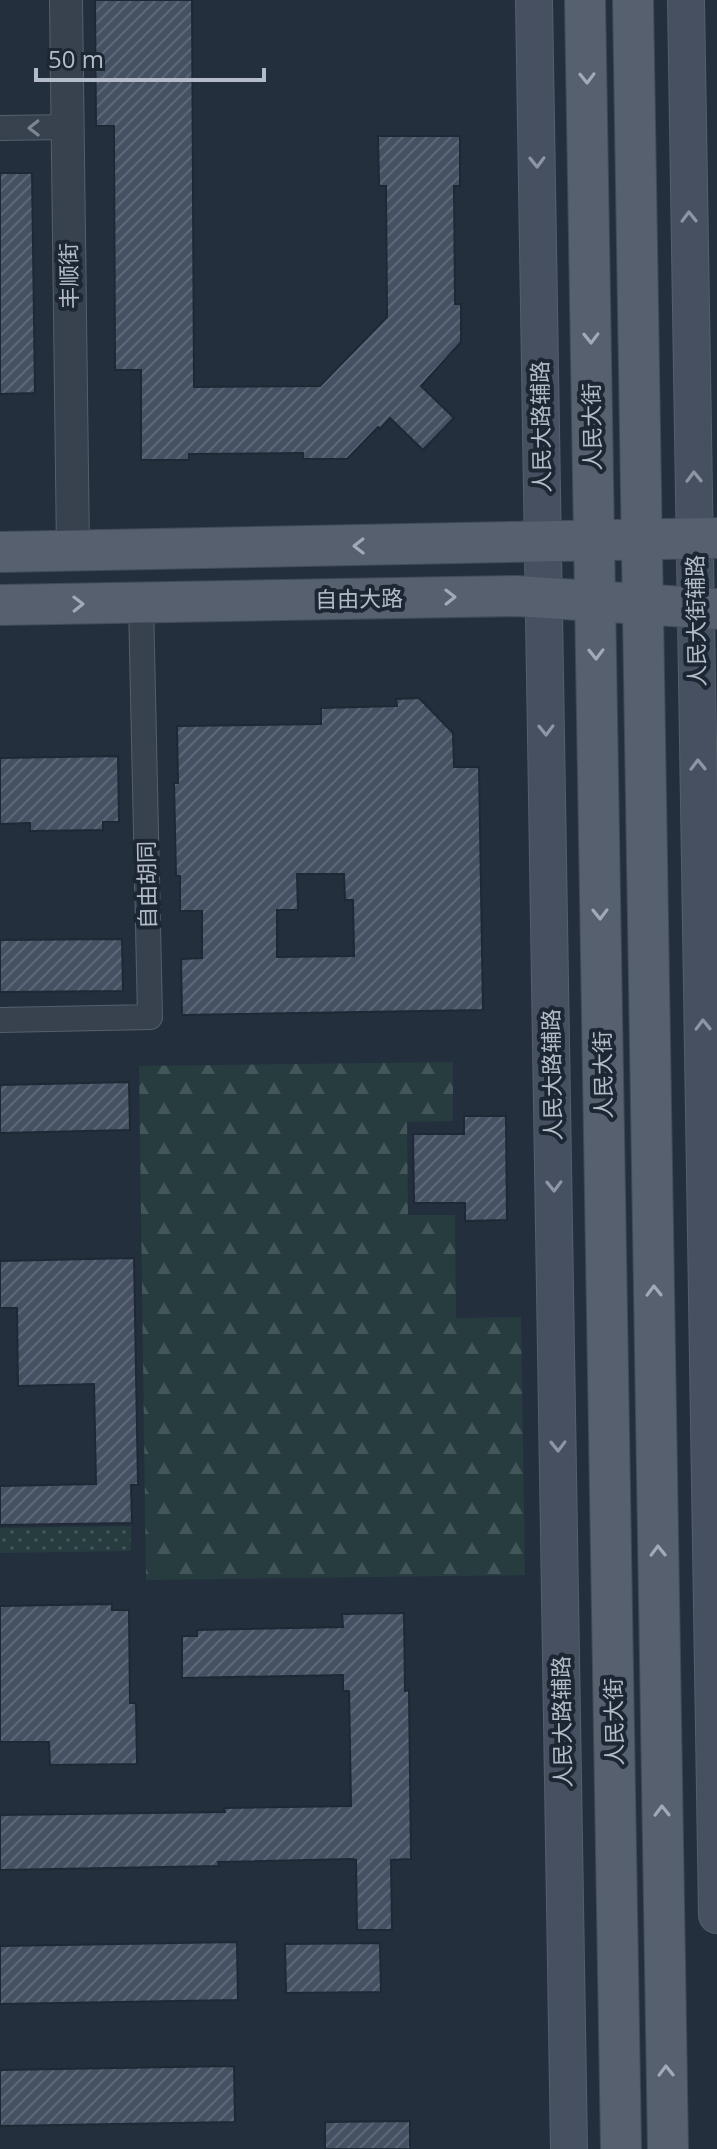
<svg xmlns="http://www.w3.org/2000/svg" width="717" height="2149" viewBox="0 0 717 2149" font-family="'Open Sans','Noto Sans SC',sans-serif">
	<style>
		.grass { fill: url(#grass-dots) }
		.forest { fill: url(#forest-firs) }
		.building { fill: url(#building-hatch); stroke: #1f2835; stroke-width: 2; fill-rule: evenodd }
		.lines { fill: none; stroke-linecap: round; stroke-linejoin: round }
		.minor-casing { stroke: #565f6c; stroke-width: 26 }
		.tertiary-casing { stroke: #565f6c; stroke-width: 34 }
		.secondary-casing { stroke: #565f6c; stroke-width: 38 }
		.primary-casing { stroke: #414a57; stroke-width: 42 }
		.minor { stroke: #38414e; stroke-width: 24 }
		.tertiary { stroke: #38414e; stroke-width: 32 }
		.secondary { stroke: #465061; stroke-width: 36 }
		.primary { stroke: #56606e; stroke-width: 40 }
		.oneway { stroke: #a1aab7 }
		.oneway2 { stroke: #7c8592 }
		.oneway3 { stroke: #8e96a5 }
		.labels { text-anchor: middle; stroke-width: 8; stroke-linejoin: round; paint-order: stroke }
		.street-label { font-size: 22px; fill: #b4bcc9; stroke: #1d2633 }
	</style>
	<defs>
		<pattern id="grass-dots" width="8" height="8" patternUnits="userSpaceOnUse" patternTransform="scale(2)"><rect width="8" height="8" fill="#263c3f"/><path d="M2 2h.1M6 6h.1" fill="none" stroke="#435659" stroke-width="1.8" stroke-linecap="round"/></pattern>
		<pattern id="forest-firs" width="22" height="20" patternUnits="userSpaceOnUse" patternTransform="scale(2)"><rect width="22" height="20" fill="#263c3f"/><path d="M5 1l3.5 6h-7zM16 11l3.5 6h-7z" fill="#435659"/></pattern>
		<pattern id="building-hatch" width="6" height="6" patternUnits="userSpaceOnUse" patternTransform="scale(2)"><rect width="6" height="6" fill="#455162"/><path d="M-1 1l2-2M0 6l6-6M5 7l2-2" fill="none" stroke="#5d6877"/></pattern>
	</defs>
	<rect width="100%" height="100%" fill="#242f3e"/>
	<polygon class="grass" points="131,1526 131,1551 0,1553 0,1528"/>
	<polygon class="forest" points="453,1062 453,1121 407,1122 408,1215 455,1215 456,1318 521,1317 525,1575 146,1580 139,1066"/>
	<g class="building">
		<polygon points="95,0 192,0 194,387 320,386 387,317 386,186 379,186 378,136 460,136 460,186 454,186 455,304 461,304 461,342 421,386 454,418 423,450 390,418 380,429 378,427 347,459 303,459 303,453 189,454 189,460 141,460 141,370 115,370 114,126 96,126"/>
		<polygon points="0,173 32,173 35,393 0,394"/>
		<path d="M 419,698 L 453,733 L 454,767 L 479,767 L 483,1010 L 182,1015 L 181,959 L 202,958 L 202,911 L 180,911 L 180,876 L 176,876 L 174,783 L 178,783 L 177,726 L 321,724 L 321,708 L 397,706 L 396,699 ZM 297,874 L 344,874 L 345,900 L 353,900 L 354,956 L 277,957 L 277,910 L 298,910 Z"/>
		<polygon points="118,756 119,822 103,822 103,830 30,831 30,823 0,824 0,758"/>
		<polygon points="122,939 123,991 0,992 0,940"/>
		<polygon points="129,1082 130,1130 0,1133 0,1085"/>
		<polygon points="464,1116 506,1116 507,1220 465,1221 465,1203 414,1203 413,1134 464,1134"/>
		<polygon points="134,1258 138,1485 131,1485 132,1523 0,1525 0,1486 96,1484 94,1384 18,1386 17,1308 0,1308 0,1261"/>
		<polygon points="112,1604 112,1610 129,1610 130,1703 136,1703 137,1764 50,1765 49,1742 0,1742 0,1606"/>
		<polygon points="404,1613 405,1691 409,1690 411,1859 391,1860 392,1930 357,1930 356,1860 352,1859 218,1862 219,1866 0,1870 0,1815 225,1812 224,1808 351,1806 349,1691 343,1691 343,1675 182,1678 182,1636 197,1636 197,1630 343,1627 342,1614"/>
		<polygon points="237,1942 238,2000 0,2004 0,1946"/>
		<polygon points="380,1943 381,1992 286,1993 285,1944"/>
		<polygon points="234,2066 235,2122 0,2126 0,2070"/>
		<polygon points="410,2121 410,2149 325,2149 325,2122"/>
	</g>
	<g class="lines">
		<g class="minor-casing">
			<g id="minor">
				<polyline points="0,128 67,127"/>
				<polyline points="0,1020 150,1017 141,602"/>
			</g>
		</g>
		<g class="tertiary-casing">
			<polyline id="tertiary" points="66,0 73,551"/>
		</g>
		<g class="secondary-casing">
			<g id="secondary">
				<polyline points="534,0 569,2149"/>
				<polyline points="686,0 717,1915"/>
			</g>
		</g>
		<g class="primary-casing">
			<g id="primary">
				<polyline points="585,0 621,2149"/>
				<polyline points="633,0 668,2149"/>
				<polyline points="0,552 717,538"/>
				<polyline points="0,605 517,596 717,609"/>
			</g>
		</g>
		<use href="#minor" class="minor"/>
		<use href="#tertiary" class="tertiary"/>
		<use href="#secondary" class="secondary"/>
		<use href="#primary" class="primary"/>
	</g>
	<defs><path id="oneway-chevron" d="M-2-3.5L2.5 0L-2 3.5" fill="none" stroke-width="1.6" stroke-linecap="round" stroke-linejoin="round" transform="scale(2)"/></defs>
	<g class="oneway">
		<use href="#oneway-chevron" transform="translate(587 78) rotate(89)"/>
		<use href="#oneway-chevron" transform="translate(591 338) rotate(89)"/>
		<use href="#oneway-chevron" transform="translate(359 546) rotate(179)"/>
		<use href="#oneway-chevron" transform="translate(450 597) rotate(-1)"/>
		<use href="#oneway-chevron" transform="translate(78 604) rotate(-1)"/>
		<use href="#oneway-chevron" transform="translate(596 654) rotate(89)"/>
		<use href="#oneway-chevron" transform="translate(600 914) rotate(89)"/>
		<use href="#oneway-chevron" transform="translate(654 1291) rotate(-91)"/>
		<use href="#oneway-chevron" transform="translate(658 1551) rotate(-91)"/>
		<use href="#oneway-chevron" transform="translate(662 1811) rotate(-91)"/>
		<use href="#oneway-chevron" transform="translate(666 2071) rotate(-91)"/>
	</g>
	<use class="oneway2" href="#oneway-chevron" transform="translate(34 128) rotate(179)"/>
	<g class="oneway3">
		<use href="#oneway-chevron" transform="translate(537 162) rotate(89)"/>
		<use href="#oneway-chevron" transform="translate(689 217) rotate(-91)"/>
		<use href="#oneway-chevron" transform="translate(694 477) rotate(-91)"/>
		<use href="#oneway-chevron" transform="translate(546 730) rotate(89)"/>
		<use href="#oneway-chevron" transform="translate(698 765) rotate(-91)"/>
		<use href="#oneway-chevron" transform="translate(703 1025) rotate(-91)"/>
		<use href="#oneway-chevron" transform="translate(554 1186) rotate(89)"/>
		<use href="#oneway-chevron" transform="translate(558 1446) rotate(89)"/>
	</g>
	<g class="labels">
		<g class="street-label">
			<text transform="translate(69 276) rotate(-91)" y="8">丰顺街</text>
			<text transform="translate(541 427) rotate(-91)" y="8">人民大路辅路</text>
			<text transform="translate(592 427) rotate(-91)" y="8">人民大街</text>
			<text transform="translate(359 599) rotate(-1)" y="8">自由大路</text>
			<text transform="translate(696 621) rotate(-91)" y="8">人民大街辅路</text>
			<text transform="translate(147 885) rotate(-91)" y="8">自由胡同</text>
			<text transform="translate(552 1075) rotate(-91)" y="8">人民大路辅路</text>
			<text transform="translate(603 1075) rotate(-91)" y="8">人民大街</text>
			<text transform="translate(562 1722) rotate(-91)" y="8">人民大路辅路</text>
			<text transform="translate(614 1722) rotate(-91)" y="8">人民大街</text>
		</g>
	</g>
	<path d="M36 68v12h228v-12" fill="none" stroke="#b4bcc9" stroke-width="4"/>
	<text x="48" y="68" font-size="24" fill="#b4bcc9" stroke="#1d2633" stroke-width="6" paint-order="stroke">50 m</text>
</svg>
